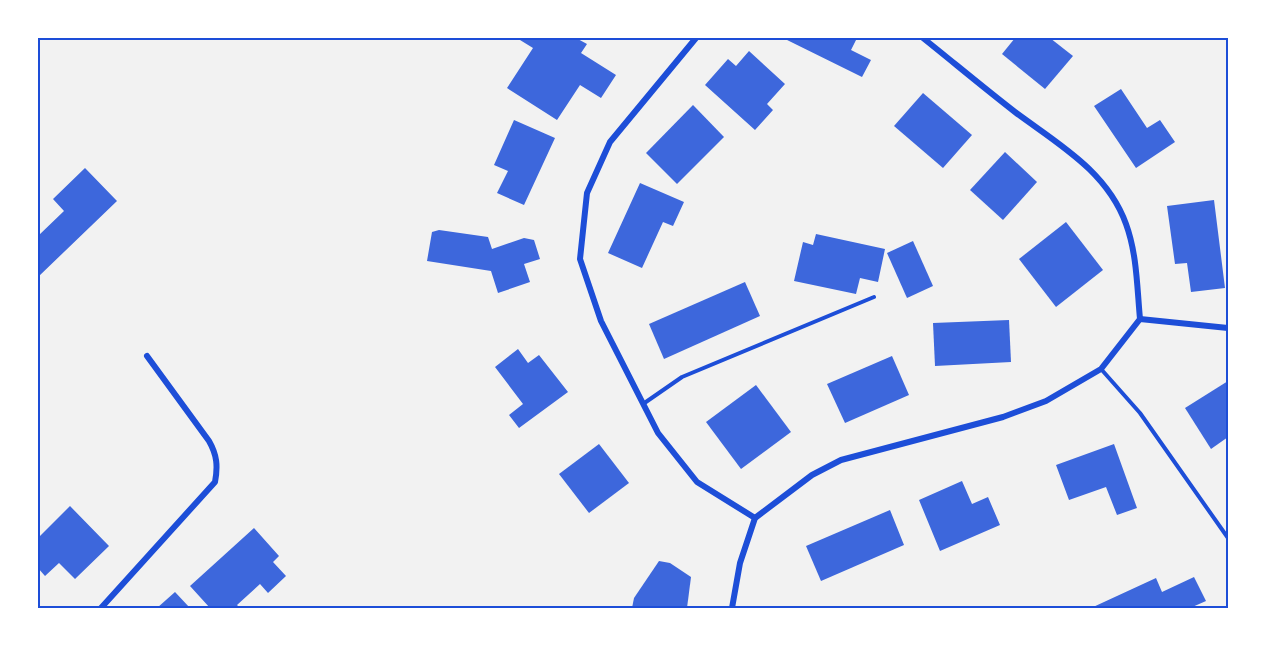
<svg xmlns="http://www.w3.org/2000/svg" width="1266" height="646" viewBox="0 0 1266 646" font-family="Poppins,sans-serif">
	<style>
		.building { fill: #3d67dc }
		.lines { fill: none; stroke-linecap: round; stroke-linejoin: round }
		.service { stroke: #1d4ed8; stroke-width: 4 }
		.minor { stroke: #1d4ed8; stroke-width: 6 }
		.neatline { fill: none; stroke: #1d4ed8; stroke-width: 2 }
	</style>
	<rect width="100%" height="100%" fill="#f2f2f2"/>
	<g class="building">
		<polygon points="522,38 576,38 587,44 581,53 616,75 601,98 580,85 557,120 507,88 533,48 520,40"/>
		<polygon points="783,38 857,38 851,50 871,60 862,77"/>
		<polygon points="1015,38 1050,38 1073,56 1045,89 1002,54"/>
		<polygon points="749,51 785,84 767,104 773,110 755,130 705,85 728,59 736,66"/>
		<polygon points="1121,89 1147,128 1160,120 1175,142 1136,168 1094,106"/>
		<polygon points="923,93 972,135 943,168 894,126"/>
		<polygon points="693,105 724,137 677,184 646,153"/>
		<polygon points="514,120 555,138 524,205 497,193 508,171 494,165"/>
		<polygon points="1005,152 1037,182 1003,220 970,190"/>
		<polygon points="85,168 117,201 38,277 38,236 64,211 53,199"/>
		<polygon points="640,183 684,202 673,226 663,222 642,268 608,253"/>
		<polygon points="1214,200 1225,288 1191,292 1187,263 1175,264 1167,206"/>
		<polygon points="1066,222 1103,270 1056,307 1019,259"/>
		<polygon points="439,230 488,237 492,249 524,238 534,240 540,259 524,264 530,282 498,293 491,271 427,261 432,232"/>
		<polygon points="816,234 885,249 878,282 860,278 856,294 794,281 803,242 813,245"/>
		<polygon points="913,241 933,286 907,298 887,253"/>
		<polygon points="745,282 760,316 664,359 649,324"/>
		<polygon points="1009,320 1011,362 935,366 933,323"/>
		<polygon points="518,349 528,363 539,355 568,392 519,428 509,415 523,404 495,367"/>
		<polygon points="892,356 909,395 845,423 827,384"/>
		<polygon points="1228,381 1228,437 1211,449 1185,408"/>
		<polygon points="756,385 791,432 741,469 706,422"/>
		<polygon points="599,444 629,483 589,513 559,474"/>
		<polygon points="1114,444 1137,508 1117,515 1106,487 1069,500 1056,465"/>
		<polygon points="962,481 972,504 988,497 1000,525 940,551 919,500"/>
		<polygon points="70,506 109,546 75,579 59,563 45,576 38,568 38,538"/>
		<polygon points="890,510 904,545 821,581 806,546"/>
		<polygon points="254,528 279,556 273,562 286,576 268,593 260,584 237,605 240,608 210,608 190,586"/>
		<polygon points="659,561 670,563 691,577 687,608 632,608 634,598"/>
		<polygon points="1194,577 1206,601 1190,608 1091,608 1156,578 1162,592"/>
		<polygon points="175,592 190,608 157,608"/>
	</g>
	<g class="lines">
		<g class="service">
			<polyline points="1101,369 1140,413 1228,538"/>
			<polyline points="643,404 682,377 874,297"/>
		</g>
		<g class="minor">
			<polyline points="696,38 610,142 587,193 580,259 601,321 658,433 697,482 755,518"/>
			<polyline points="1140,319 1228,328"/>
			<path d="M 101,608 L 215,482 C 218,466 217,455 209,441 L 147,356"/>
			<path d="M 732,608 L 740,563 L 755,518 L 812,475 L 841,460 L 1003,417 L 1046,401 L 1101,369 L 1140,319 C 1137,287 1137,254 1126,224 C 1107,171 1058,144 1015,112 C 984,88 953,62 923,38"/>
		</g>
	</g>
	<rect width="1266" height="646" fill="none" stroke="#ffffff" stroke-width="78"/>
	<rect x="39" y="39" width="1188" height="568" class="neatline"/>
</svg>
